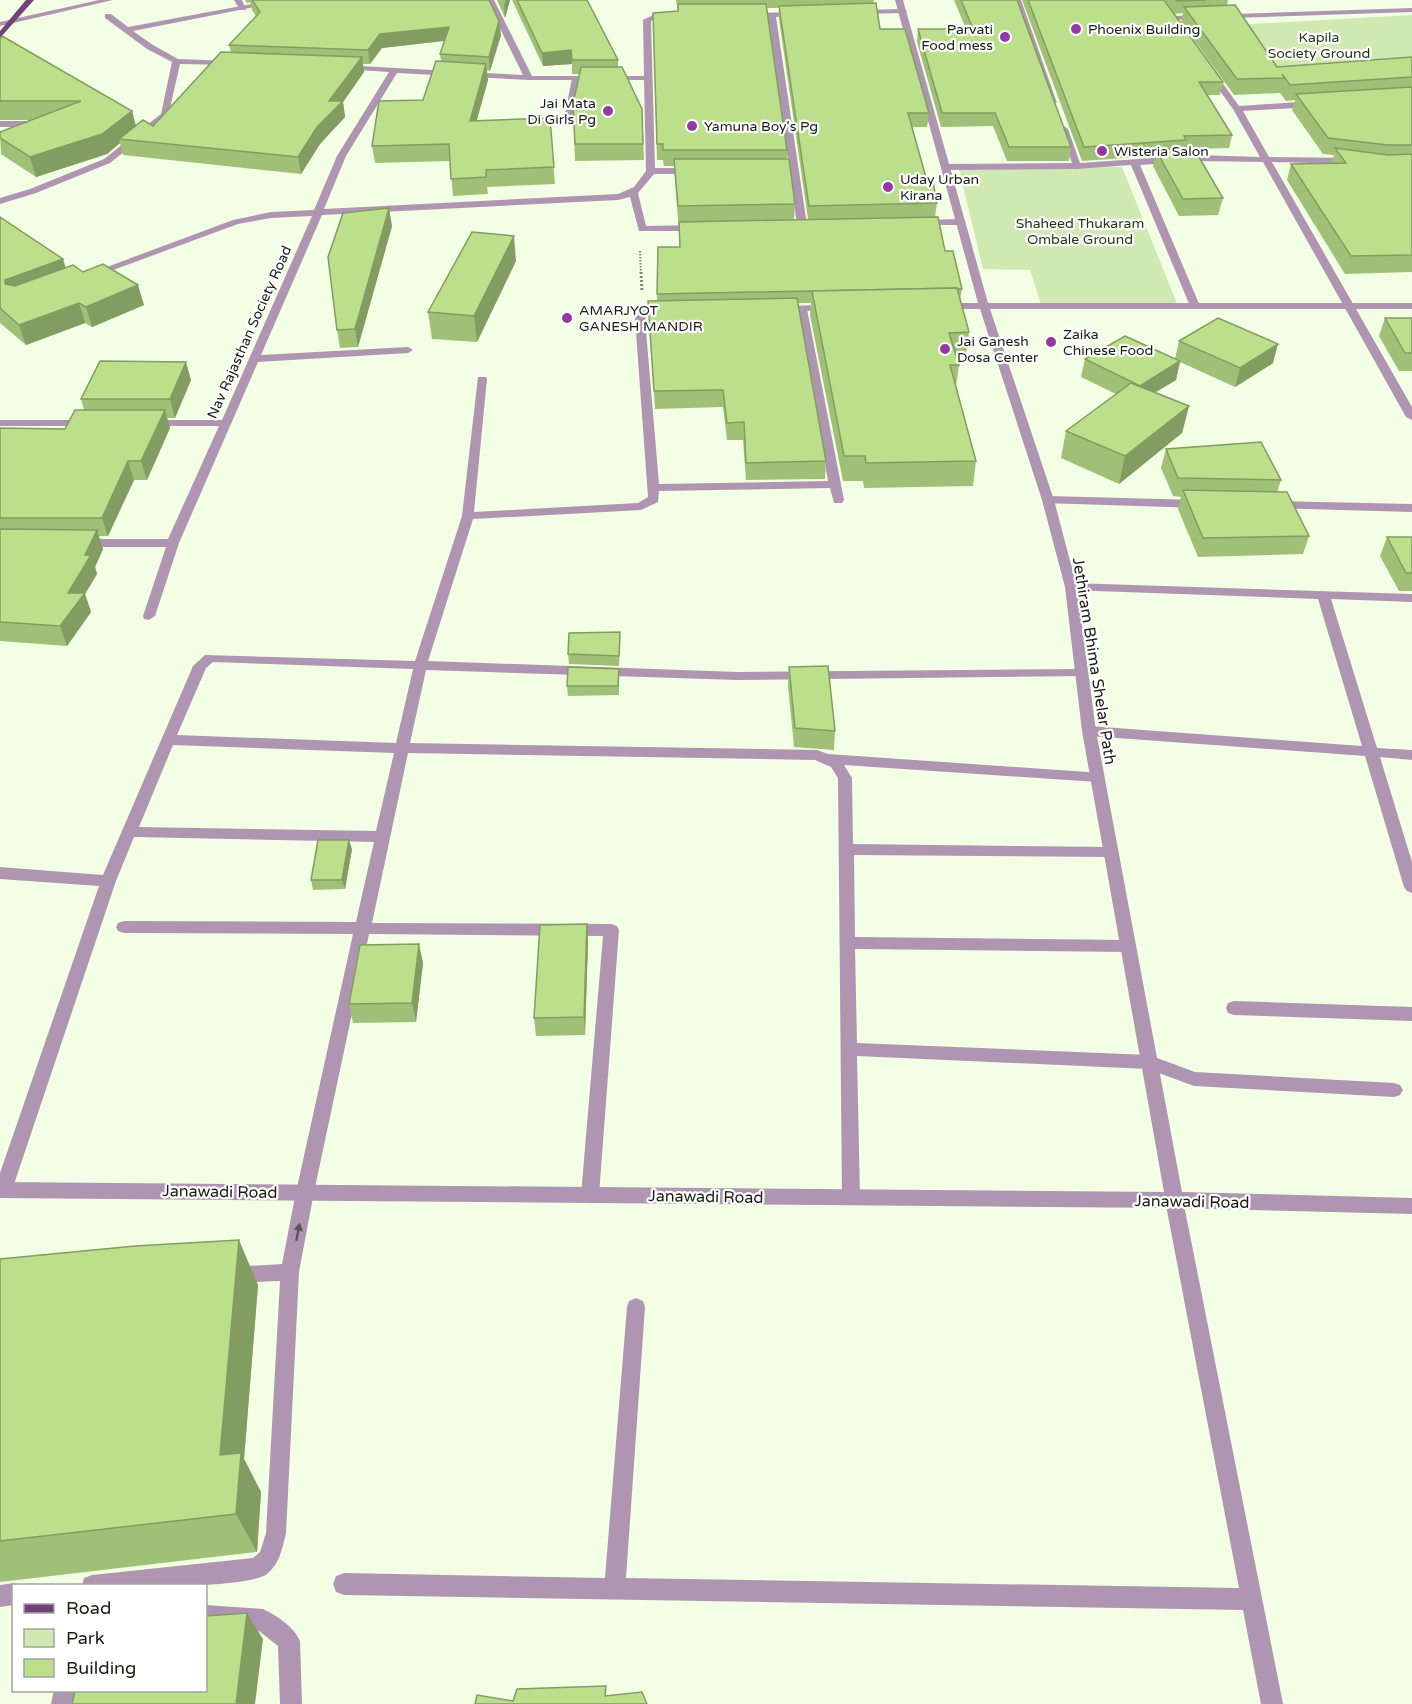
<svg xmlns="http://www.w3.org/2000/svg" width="1412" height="1704" viewBox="0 0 1412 1704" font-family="'Varela Round',sans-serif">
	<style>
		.green { fill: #d0e9b2 }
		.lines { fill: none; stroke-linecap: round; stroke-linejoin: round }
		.path-far1 { stroke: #7e8774; stroke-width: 2; stroke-dasharray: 1.5 1.5; stroke-linecap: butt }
		.path { stroke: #7e8774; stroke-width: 3; stroke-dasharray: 2 2; stroke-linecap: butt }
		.service { fill: #b095b3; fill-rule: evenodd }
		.minor { fill: #b095b3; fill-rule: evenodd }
		.tertiary { fill: #b095b3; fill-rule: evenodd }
		.primary { fill: #714277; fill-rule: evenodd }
		.wall { fill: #a1c077; fill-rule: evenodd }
		.shaded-wall { fill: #839c61 }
		.building { fill: #bbdf8a; stroke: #839c61; stroke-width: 1.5 }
		.oneway { fill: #5d545a }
		.poi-dot { fill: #9638a2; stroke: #fff; stroke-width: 2 }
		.labels { text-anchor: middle; stroke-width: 4.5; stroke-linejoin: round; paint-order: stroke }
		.far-poi-label { font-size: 14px; fill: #191e12; stroke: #fff; text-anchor: start }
		.far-park-label { font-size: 14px; fill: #2a3714; stroke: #fff }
		.far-street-label { font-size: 14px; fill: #191e12; stroke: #fff }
		.street-label { font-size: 16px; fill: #191e12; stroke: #fff }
	</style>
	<rect width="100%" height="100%" fill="#f2ffe4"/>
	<g class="green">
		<polygon points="1412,15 1412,65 1280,73 1234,25"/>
		<polygon points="1122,167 1178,306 1041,305 1030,270 983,269 959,169"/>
	</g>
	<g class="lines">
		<polyline class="path-far1" points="640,251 641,273"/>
		<polyline class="path" points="641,272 642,292"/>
		<g class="service">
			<polygon points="234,0 242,0 246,10 240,10"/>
			<polygon points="576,76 580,78 572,119 568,122 564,119 572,78"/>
			<polygon points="0,121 38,121 42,124 38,127 0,127"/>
			<path d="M 305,1184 L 311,1186 L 314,1192 L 299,1272 L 286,1533 C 282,1549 280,1563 267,1574 C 244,1590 115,1586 82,1586 L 84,1578 L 92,1575 L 253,1558 L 260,1552 L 266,1533 L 280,1281 L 233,1283 L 226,1281 L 224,1275 L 226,1269 L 233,1267 L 282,1264 L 296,1192 L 299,1186 Z"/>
			<polygon points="14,1583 19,1586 14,1586 14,1605 0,1607 0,1585"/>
			<path d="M 206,1605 L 263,1609 C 276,1615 294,1627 300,1641 L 302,1704 L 280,1704 L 278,1646 L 259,1631 L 206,1627 Z"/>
			<polygon points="54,1690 76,1690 73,1704 51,1704"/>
		</g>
		<g class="minor">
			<polygon points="274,0 291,0 133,31 153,45 178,59 230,61 234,63 230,65 180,64 168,117 110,163 36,193 0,204 0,198 30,189 104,159 161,114 172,62 147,49 105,18 105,14 111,14 128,27"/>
			<path d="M 486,0 L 494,0 L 532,76 L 644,76 L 643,20 L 659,12 L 676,12 L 676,16 L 660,16 L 651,21 L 655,168 L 695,168 L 700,171 L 695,174 L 654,174 L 638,193 L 646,226 L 698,225 L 703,228 L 698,231 L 639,231 L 630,197 L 618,200 L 322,215 L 261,355 L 408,347 L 413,350 L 408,353 L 258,362 L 179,543 L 155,616 L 149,620 L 144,619 L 143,616 L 166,547 L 80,547 L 74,543 L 80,539 L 168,539 L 219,426 L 150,426 L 144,423 L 150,420 L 222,420 L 312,216 L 271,218 L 238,224 L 97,276 L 88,274 L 233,220 L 271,212 L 314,210 L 337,156 L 389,72 L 344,69 L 340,67 L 341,65 L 523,75 ZM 397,73 L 529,80 L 644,80 L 646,171 L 634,187 L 618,194 L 324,209 L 346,156 Z"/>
			<polygon points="1013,0 1021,0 1057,103 1050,101"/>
			<polygon points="1412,8 1412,12 1172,20 1168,18 1172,16"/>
			<polygon points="903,9 907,11 906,13 858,14 854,12 858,10"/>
			<polygon points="799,12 802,12 802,16 776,17 807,225 802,228 797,225 768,17 748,17 744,15 748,13"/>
			<polygon points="1211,71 1214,71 1239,106 1312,101 1316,104 1312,107 1243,111 1269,157 1351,158 1356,161 1351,164 1272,162 1412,407 1412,420 1406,417 1263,162 1196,161 1140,165 1200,306 1195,309 1190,306 1131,165 1077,169 946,170 941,167 946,164 1072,163 1060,129 1064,126 1068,129 1080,163 1196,155 1260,157 1233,109 1207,73"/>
			<polygon points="920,220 961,219 966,222 961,225 917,225 917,221"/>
			<path d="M 802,306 L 807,309 L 844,500 L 842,503 L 834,503 L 830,488 L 659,491 L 658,502 L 641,510 L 473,519 L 428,661 L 738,672 L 1082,669 L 1089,673 L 1087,676 L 738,680 L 426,670 L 410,743 L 817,750 L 828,754 L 1102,773 L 1104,777 L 1097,782 L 844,765 L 852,778 L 853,844 L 1111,847 L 1116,848 L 1118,852 L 1116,856 L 1111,857 L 854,855 L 855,937 L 1128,940 L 1134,942 L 1136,946 L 1134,950 L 1128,952 L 855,949 L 857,1043 L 1149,1055 L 1195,1072 L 1394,1083 L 1400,1085 L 1403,1090 L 1400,1095 L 1394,1097 L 1194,1086 L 1148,1069 L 857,1056 L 860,1197 L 857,1203 L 851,1205 L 845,1203 L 842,1197 L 838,778 L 831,767 L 815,760 L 408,753 L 372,923 L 611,924 L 617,926 L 619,930 L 599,1195 L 596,1201 L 590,1203 L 584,1201 L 581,1195 L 603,936 L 369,934 L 314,1192 L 311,1198 L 305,1200 L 299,1198 L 296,1192 L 353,934 L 124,933 L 118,931 L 116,927 L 118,923 L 124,921 L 356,922 L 374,842 L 134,837 L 116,881 L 12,1190 L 9,1196 L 0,1197 L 0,1173 L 99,886 L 0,879 L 0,867 L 103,875 L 193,666 L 205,655 L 415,661 L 462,516 L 478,377 L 486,377 L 487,379 L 474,512 L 638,503 L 648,497 L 635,319 L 640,311 L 644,310 L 649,313 L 645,319 L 659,484 L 828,481 L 797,309 ZM 213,662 L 413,669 L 396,743 L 177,735 L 206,668 ZM 173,745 L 394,753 L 376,831 L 139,827 Z"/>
			<polygon points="0,420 87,420 93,423 87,426 0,426"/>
			<polygon points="1048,496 1199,500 1205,504 1199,508 1044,503 1042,500"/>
			<polygon points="1274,501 1412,504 1412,512 1270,508 1268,505"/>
			<polygon points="1071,583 1412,594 1412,602 1331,599 1377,748 1412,750 1412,760 1380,757 1412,862 1412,893 1407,891 1404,887 1365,756 1089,736 1082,731 1089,726 1362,746 1318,599 1067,590 1065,587 1067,584"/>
			<polygon points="1234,1001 1412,1007 1412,1021 1234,1015 1228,1013 1226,1008 1228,1003"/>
			<polygon points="1174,1192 1180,1194 1183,1200 1283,1704 1261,1704 1243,1610 344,1595 336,1592 333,1584 336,1576 344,1573 605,1578 627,1307 629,1301 636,1298 643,1301 645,1307 626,1578 1239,1588 1165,1200 1168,1194"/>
		</g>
		<g class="tertiary">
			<polygon points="99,0 113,0 0,26 0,22"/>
			<polygon points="895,0 903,0 988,303 1412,303 1412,309 990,309 1054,500 1077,587 1096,731 1182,1192 1412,1198 1412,1214 1174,1208 0,1198 0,1182 1164,1192 1082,731 1065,587 1042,500 980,309 943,309 938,306 943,303 978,303"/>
			<polygon points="829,305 834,308 833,310 778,312 773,309 778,306"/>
		</g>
		<polygon class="primary" points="26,0 34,0 0,38 0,31"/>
	</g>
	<g class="wall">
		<polygon points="245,0 489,0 501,35 490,71 487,70 488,80 476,121 550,118 555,184 487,187 488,194 453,196 450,161 375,163 372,146 423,100 441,61 440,54 444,41 382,48 370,64 363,64 364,72 343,102 345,117 320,144 301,174 123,155 120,143 107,154 36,177 1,154 0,132 30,120 0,120 0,39 132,111 136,126 153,126 231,52 229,45 256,16 252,10 250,2 247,3"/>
		<polygon points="497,0 510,0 505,18"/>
		<polygon points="512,0 587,0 618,60 618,67 642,109 644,160 575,161 573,104 579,74 572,74 572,64 543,66"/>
		<path d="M 676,0 L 874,0 L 873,3 L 880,29 L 929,113 L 927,127 L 912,127 L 927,181 L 937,203 L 935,217 L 945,251 L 962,289 L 960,300 L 969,332 L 966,357 L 956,357 L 959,365 L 956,387 L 976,461 L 973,486 L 864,488 L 863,481 L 843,481 L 810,315 L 811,303 L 797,303 L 826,461 L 825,479 L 746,480 L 743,440 L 727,440 L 723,407 L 655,409 L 648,301 L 657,301 L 657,294 L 680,247 L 674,166 L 664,166 L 663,160 L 657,160 L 653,13 L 678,11 ZM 767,8 L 779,8 L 779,19 L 808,219 L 794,220 L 795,204 L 787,159 L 787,150 Z"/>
		<polygon points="954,0 1017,0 1071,147 1069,161 1007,161 993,126 941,127 917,42 918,29 966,29"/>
		<polygon points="1022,0 1164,0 1223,82 1220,95 1207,95 1232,135 1229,148 1194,149 1223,198 1218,215 1179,216 1153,166 1155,156 1082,161"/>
		<polygon points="1165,0 1228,0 1227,6 1277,67 1412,57 1412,272 1345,274 1287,180 1291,164 1331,163 1334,155 1323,154 1292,110 1295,100 1286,101 1280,93 1234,95 1181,22 1183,13 1174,14"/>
		<polygon points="0,217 66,268 83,272 144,305 92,327 85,323 26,345 0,323"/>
		<polygon points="392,226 358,347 340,348 337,330"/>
		<polygon points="516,261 477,342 432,339 428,312"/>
		<polygon points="1385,318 1412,318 1412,371 1399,371 1379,336"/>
		<polygon points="1179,341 1273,363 1235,387 1180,362 1176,380 1155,392 1189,406 1182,433 1119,484 1061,458 1066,431 1116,394 1081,377 1085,359 1175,359"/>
		<polygon points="191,380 175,418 167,418 170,428 147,480 134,480 108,536 99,536 103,549 95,567 97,574 85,594 91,612 67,646 0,641 0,428 65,429 84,410 81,399"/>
		<polygon points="1166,449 1281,480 1277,492 1309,536 1303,554 1198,557 1178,509 1181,497 1173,496 1161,468"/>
		<polygon points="1387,537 1412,537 1412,591 1399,591 1380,556"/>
		<polygon points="620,642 619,666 569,664 568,654"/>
		<polygon points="789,667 835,731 834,750 794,747 788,686"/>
		<polygon points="619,678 619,695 568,696 567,686"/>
		<polygon points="352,849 345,889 313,890 311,880"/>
		<polygon points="587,924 588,943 585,1035 536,1036 534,1018"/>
		<polygon points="423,963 416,1022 353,1023 349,1004"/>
		<polygon points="0,1259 258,1285 244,1459 261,1492 257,1552 0,1582"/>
	</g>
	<g class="shaded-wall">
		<polygon points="506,0 510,0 505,18 504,5"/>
		<polygon points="499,21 501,35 490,71 489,57"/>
		<polygon points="449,27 451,40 382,48 370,64 368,50 380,34"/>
		<polygon points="571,50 572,64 543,66 542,53"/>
		<polygon points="362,57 364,72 343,102 345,117 320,144 301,174 298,157 317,127 329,101"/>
		<polygon points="486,64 488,80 472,138 470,121"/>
		<polygon points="132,111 137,130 119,139 120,143 107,154 36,177 30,157"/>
		<polygon points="389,208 392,226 358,347 355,329"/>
		<polygon points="514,236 516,261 477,342 474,316"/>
		<polygon points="63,259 69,278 11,300 5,284 5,280"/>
		<polygon points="138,285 144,305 92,327 86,307"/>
		<polygon points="79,303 85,323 26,345 19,325"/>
		<polygon points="1278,344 1273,363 1235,387 1240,368"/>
		<polygon points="1180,361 1176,380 1136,404 1140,386"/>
		<polygon points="186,362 191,380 175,418 170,399"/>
		<polygon points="1189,406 1182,433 1119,484 1125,456"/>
		<polygon points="165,410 170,428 147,480 141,461"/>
		<polygon points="128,461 134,480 108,536 102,518"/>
		<polygon points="97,530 103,549 95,567 97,574 85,594 91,612 67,646 60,626 68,593"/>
		<polygon points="349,840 352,849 345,889 342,880"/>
		<polygon points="587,924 588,943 585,1035 584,1017"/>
		<polygon points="419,944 423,963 416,1022 412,1003"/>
		<polygon points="239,1240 258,1285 244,1459 261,1492 257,1552 236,1514 220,1455"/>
		<polygon points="247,1613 263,1639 255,1704 236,1704"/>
	</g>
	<g class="building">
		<polygon points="252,0 489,0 499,21 489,57 440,54 449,27 380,34 368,50 229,45 260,12"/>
		<polygon points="517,0 587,0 618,60 572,60 571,50 542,53"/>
		<polygon points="961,0 1017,0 1071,147 1009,147 995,113 942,113 918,29 973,29"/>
		<polygon points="1028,0 1164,0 1223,82 1199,82 1232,135 1184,136 1186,140 1084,147"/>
		<polygon points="1176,0 1206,0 1177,1"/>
		<polygon points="876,3 880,29 905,29 929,113 908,113 927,181 933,181 937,203 809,206 779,6"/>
		<polygon points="678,4 766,4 787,150 663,150 663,144 657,144 653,13 678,11"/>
		<polygon points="1235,5 1277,67 1412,57 1412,77 1290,85 1282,74 1284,78 1237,79 1184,7"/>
		<polygon points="2,36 132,111 102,134 30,157 0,138 0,132 81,101 0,101 0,39"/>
		<polygon points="221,52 362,57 329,101 343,101 317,127 298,157 119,139 143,120 153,126"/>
		<polygon points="436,61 486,64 470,121 550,118 554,167 486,170 486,177 451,179 449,144 372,146 379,101 423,100"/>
		<polygon points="581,67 622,67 642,109 643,144 575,144 573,104"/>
		<polygon points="1412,87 1412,145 1388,145 1328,138 1296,94"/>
		<polygon points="1193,147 1223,198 1183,199 1156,150"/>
		<polygon points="1335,148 1388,155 1412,154 1412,255 1351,256 1291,164 1346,163"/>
		<polygon points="674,159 789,159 795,204 678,206"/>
		<polygon points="389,208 355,329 337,330 328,257 343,213"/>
		<polygon points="0,217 63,259 5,280 5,284 15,286 73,265 83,272 103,264 138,285 86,307 79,303 19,325 0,308"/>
		<polygon points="938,217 945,251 953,251 962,289 958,289 957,288 657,294 658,247 680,247 679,222"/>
		<polygon points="472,232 514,236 474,316 428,312"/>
		<polygon points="957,288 969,332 949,333 959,365 950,365 976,461 866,463 865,456 844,456 812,291"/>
		<polygon points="797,298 826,461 746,463 744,422 727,423 723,390 654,391 648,301"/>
		<polygon points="1218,318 1278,344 1240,368 1179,341"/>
		<polygon points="1385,318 1412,318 1412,353 1405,353"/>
		<polygon points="1125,336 1180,361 1140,386 1085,359"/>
		<polygon points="100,361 186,362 170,399 81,399"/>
		<polygon points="1131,383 1189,406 1125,456 1066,431"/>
		<polygon points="75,410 165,410 141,461 128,461 102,518 0,518 0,428 65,429"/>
		<polygon points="1261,442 1281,480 1178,478 1166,449"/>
		<polygon points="1183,490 1287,492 1309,536 1203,538"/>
		<polygon points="0,529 97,530 85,555 91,555 68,593 85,593 60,626 0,622"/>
		<polygon points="1387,537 1412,537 1412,573 1406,573"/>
		<polygon points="620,632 619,656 568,654 569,633"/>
		<polygon points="828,666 835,731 795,728 789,667"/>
		<polygon points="568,667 619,669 618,686 567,686"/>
		<polygon points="318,840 349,840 342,880 311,880"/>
		<polygon points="587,924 584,1017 534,1018 540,925"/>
		<polygon points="419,944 412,1003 349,1004 360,945"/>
		<polygon points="239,1240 220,1455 241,1453 236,1514 0,1541 0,1259 135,1246"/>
		<polygon points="247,1613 236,1704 72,1704 75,1690 206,1690 206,1616"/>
		<polygon points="606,1686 605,1696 642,1692 647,1704 475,1704 477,1695 513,1701 517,1689"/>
	</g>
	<defs><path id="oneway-solid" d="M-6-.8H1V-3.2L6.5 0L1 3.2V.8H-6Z" transform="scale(1.5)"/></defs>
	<use class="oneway" href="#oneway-solid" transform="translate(298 1232) rotate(-79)"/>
	<g class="poi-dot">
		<circle cx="1076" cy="29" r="6"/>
		<circle cx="1005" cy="37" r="6"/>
		<circle cx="608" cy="111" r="6"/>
		<circle cx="692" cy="126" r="6"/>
		<circle cx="1102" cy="151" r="6"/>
		<circle cx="888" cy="187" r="6"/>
		<circle cx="567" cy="318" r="6"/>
		<circle cx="1051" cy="342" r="6"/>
		<circle cx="945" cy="349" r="6"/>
	</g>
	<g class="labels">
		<g class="far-poi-label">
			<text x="993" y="34" text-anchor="end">Parvati<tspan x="993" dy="16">Food mess</tspan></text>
			<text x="1088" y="34">Phoenix Building</text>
			<text x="596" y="108" text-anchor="end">Jai Mata<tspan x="596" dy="16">Di Girls Pg</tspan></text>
			<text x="704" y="131">Yamuna Boy's Pg</text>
			<text x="1114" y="156">Wisteria Salon</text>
			<text x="900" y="184">Uday Urban<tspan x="900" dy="16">Kirana</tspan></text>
			<text x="579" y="315">AMARJYOT<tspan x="579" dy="16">GANESH MANDIR</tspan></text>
			<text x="1063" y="339">Zaika<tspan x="1063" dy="16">Chinese Food</tspan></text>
			<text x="957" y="346">Jai Ganesh<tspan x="957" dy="16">Dosa Center</tspan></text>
		</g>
		<g class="far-park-label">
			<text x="1319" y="42">Kapila<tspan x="1319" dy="16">Society Ground</tspan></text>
			<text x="1080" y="228">Shaheed Thukaram<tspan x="1080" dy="16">Ombale Ground</tspan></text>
		</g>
		<g class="far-street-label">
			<text transform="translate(249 332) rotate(-66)" y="5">Nav Rajasthan Society Road</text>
		</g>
		<g class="street-label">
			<text transform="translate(1095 661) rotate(81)" y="6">Jethiram Bhima Shelar Path</text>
			<text transform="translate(220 1191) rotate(1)" y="6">Janawadi Road</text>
			<text transform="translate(706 1196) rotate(1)" y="6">Janawadi Road</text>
			<text transform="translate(1192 1201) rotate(1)" y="6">Janawadi Road</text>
		</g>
	</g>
	<rect x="12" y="1584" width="195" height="108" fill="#ffffff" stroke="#a3a5a0" stroke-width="1.5"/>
	<rect x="24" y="1604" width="30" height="9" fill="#714277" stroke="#a3a5a0" stroke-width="1.5"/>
	<text x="66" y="1614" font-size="18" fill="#191e12">Road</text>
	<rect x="24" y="1629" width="30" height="18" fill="#d0e9b2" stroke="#a3a5a0" stroke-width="1.5"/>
	<text x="66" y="1644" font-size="18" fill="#191e12">Park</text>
	<rect x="24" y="1659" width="30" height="18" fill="#bbdf8a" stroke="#a3a5a0" stroke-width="1.5"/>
	<text x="66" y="1674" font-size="18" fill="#191e12">Building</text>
</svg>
